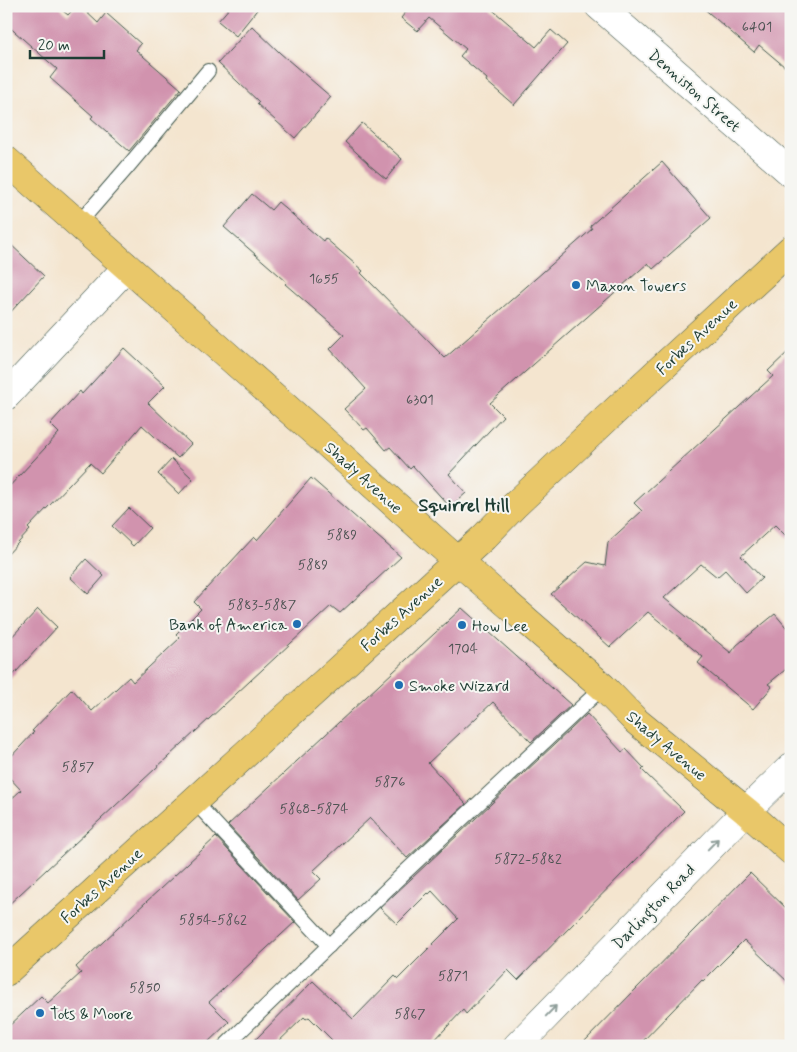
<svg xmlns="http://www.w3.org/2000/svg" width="797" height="1052" viewBox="0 0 797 1052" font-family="Mynerve,sans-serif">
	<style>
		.building { fill: #d193ae }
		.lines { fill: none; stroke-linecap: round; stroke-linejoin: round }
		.service-casing { stroke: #3f564b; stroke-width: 16 }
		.minor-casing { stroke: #3f564b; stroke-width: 29 }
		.primary-casing { stroke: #3f564b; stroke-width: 29 }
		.service { stroke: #fff; stroke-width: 14 }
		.minor { stroke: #fff; stroke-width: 28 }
		.primary { stroke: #e9c769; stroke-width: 28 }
		.oneway { stroke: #8f9e9a }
		.poi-dot { fill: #1f6fb2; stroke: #f6f6f2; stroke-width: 2 }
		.labels { text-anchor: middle; stroke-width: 4; stroke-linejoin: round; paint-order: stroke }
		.number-label { font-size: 14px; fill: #4c5252 }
		.street-label { font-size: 16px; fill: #1f3d34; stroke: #f6f6f2 }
		.poi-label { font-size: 16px; fill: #1f3d34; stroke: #f6f6f2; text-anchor: start }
		.neighbourhood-label { font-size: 18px; font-weight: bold; fill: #1f3d34; stroke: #f6f6f2 }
	</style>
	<rect width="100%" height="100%" fill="#f6f6f2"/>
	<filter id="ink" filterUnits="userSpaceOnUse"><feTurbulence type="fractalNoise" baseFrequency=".02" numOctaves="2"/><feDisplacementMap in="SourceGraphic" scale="10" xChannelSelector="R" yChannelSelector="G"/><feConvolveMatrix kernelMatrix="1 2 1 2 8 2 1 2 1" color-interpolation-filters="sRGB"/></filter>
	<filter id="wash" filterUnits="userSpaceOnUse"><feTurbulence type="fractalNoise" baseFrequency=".0096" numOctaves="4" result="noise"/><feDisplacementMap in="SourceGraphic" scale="20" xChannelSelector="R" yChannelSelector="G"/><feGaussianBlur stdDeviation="1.12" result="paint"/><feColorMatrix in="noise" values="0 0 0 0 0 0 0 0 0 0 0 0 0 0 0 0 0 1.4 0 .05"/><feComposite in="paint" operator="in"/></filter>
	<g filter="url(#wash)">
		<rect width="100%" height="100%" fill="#f4e5cf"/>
		<g id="blocks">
			<g class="building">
				<polygon points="6,6 57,6 68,15 76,6 80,6 98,23 106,13 141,44 136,50 181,89 129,151 91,118 93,116 50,78 57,69 6,24"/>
				<polygon points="231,6 260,6 236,36 218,21"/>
				<polygon points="411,6 488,6 536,47 551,30 567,44 514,105 486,81 487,79 460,56 466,49 429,18 417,31 401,18"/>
				<polygon points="701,6 791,6 791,72 759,45 754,52"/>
				<polygon points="252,26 280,53 331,97 295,138 257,104 259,102 218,63"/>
				<polygon points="362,123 402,159 386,179 368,164 368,163 345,142"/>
				<polygon points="662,162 711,218 653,269 648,263 490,403 503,416 449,474 466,493 450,507 413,466 410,469 390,447 386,450 367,428 364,430 344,409 366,389 330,349 344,335 285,284 287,282 224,227 252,194 271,210 278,202 323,241 325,238 363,271 361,273 445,358 592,229 590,226"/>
				<polygon points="6,240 44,276 6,317"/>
				<polygon points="124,348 165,386 148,403 191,444 178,458 142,425 101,473 90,463 28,528 30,530 6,556 6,490 59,433 50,424 80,391 82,394"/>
				<polygon points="791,349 791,541 775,525 741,556 762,578 746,593 725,570 717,577 701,564 664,598 731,653 737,645 775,614 791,633 791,665 768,684 772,687 753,709 698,663 703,657 648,612 610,647 551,594 587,562 605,566 608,542 642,511 634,503 773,376 768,371"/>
				<polygon points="172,459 193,479 179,494 158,474"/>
				<polygon points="311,478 401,557 340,613 331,606 6,907 6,804 21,790 6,774 6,762 34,732 32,731 72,689 92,711 129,677 133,682 180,638 176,634 201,609 194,602 254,537 257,540"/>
				<polygon points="129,508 150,528 133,546 112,526"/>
				<polygon points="86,559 104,576 88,594 70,577"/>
				<polygon points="462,608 571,705 531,742 493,702 428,763 466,804 407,858 370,818 313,871 321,879 298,900 228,825"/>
				<polygon points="38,609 57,627 6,683 6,643"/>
				<polygon points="587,714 622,752 626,749 644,768 642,770 684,811 518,980 508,970 466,1014 463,1010 429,1046 338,1046 309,1017 306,1019 304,1017 274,1046 257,1046 253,1042 313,981 353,1019 395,976 398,979 458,919 432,891 429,894 428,893 397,924 380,908"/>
				<polygon points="216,837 295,922 209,1002 229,1022 204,1046 6,1046 6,1029 41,996 48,1003 81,973 76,967"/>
				<polygon points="750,873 791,913 791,985 744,940 703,981 702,980 638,1046 580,1046"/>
			</g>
		</g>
	</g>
	<g filter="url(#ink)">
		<use href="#blocks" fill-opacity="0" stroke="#3f564b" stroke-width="1"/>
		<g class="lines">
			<g class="service-casing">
				<g id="service">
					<polyline points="78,224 125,170 208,71"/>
					<polyline points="194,801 329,946"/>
					<polyline points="225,1046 403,874 603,687"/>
				</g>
			</g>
			<g class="minor-casing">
				<g id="minor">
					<polyline points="599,6 791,173"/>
					<polyline points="6,396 127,267"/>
					<polyline points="517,1046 746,811 791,767"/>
				</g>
			</g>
			<g class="primary-casing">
				<g id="primary">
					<polyline points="6,160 313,431 458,561 603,687 636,721 746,811 791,851"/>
					<polyline points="6,972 484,537 515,505 603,422 791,249"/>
				</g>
			</g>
			<use href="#service" class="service"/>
			<use href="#minor" class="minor"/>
			<use href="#primary" class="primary"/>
		</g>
		<defs><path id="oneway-shaft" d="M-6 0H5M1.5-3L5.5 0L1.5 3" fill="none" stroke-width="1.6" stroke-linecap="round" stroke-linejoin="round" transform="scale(1.25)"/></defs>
		<g class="oneway">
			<use href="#oneway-shaft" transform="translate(713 844) rotate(-46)"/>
			<use href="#oneway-shaft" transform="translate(551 1011) rotate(-46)"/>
		</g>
	</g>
	<g class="poi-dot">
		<circle cx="576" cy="285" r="5"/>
		<circle cx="297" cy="624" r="5"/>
		<circle cx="462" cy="625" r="5"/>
		<circle cx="399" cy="685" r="5"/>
		<circle cx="40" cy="1013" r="5"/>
	</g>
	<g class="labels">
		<g class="number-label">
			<text x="757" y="31">6401</text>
			<text x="324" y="283">1655</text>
			<text x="420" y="404">6301</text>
			<text x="342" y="539">5889</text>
			<text x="313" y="569">5889</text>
			<text x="262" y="609">5883-5887</text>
			<text x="463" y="653">1704</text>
			<text x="78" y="771">5857</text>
			<text x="390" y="786">5876</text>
			<text x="314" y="813">5868-5874</text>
			<text x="528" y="863">5872-5882</text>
			<text x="213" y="924">5854-5862</text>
			<text x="453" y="980">5871</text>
			<text x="145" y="992">5850</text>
			<text x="410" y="1018">5867</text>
		</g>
		<g class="street-label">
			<text transform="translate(695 90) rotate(41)" y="6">Denniston Street</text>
			<text transform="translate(696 336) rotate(-43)" y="6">Forbes Avenue</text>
			<text transform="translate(364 477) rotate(42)" y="6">Shady Avenue</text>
			<text transform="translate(401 613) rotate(-42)" y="6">Forbes Avenue</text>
			<text transform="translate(667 745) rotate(40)" y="6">Shady Avenue</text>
			<text transform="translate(101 885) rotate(-42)" y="6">Forbes Avenue</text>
			<text transform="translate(653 906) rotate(-46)" y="6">Darlington Road</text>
		</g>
		<g class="poi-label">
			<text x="586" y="291">Maxon Towers</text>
			<text x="287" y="630" text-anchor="end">Bank of America</text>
			<text x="472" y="631">How Lee</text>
			<text x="409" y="691">Smoke Wizard</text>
			<text x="50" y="1019">Tots &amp; Moore</text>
		</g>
		<g class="neighbourhood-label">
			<text x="464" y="511">Squirrel Hill</text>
		</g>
	</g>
	<rect width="797" height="1052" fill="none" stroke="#f6f6f2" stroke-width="25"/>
	<path d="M30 50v8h74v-8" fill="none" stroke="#1f3d34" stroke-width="2.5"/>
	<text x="38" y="50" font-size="15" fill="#1f3d34" stroke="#f6f6f2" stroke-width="4" paint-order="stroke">20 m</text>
</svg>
